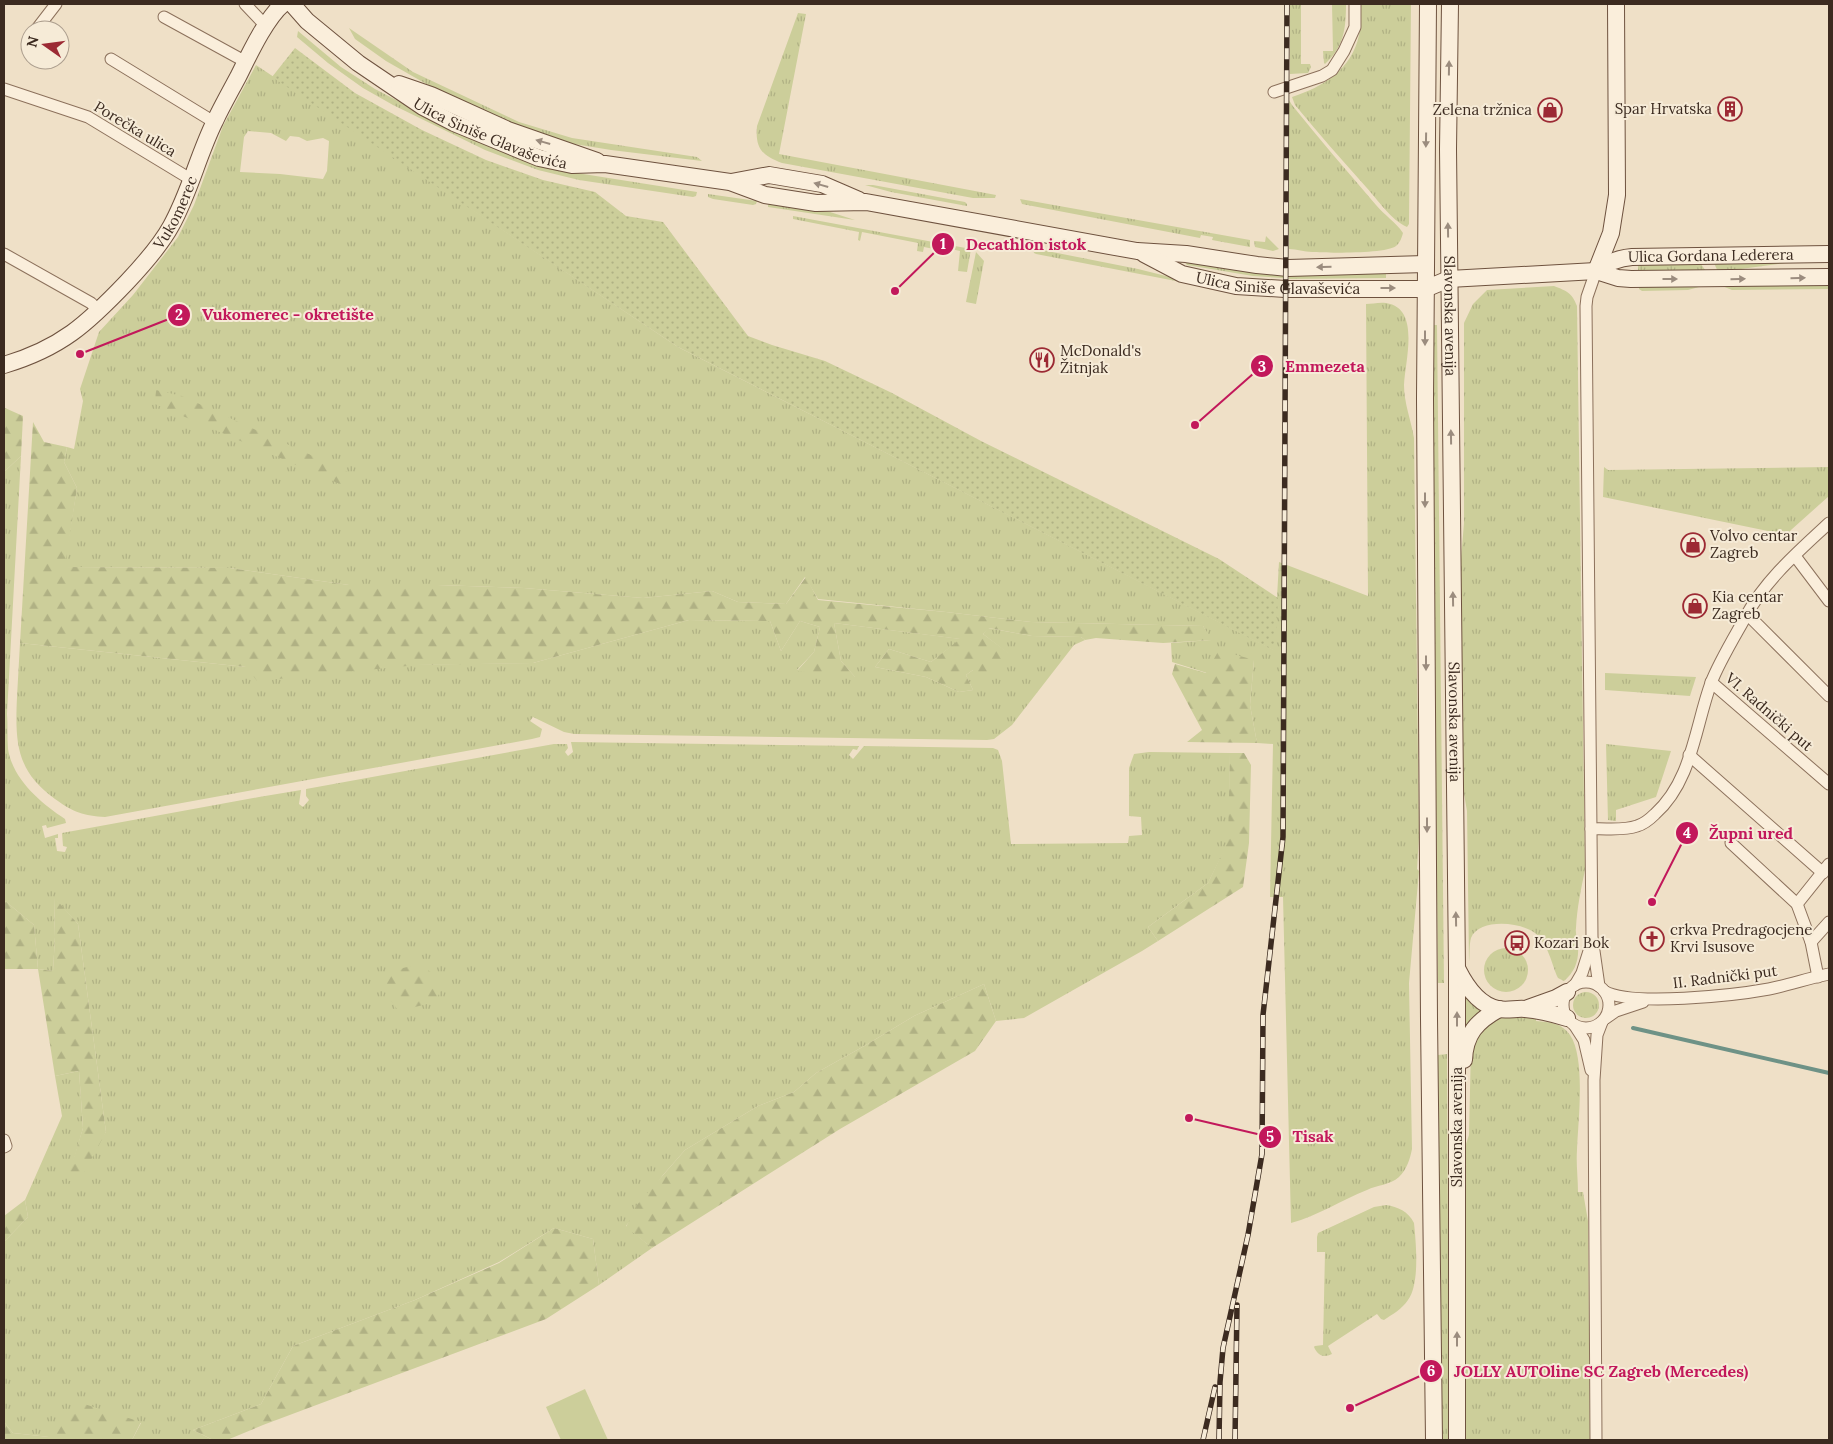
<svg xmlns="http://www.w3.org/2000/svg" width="1833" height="1444" viewBox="0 0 1833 1444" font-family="Lora,serif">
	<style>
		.grass { fill: url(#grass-tufts); fill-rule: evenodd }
		.forest { fill: url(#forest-firs) }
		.garden { fill: url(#garden-dots) }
		.pitch { fill: #ccce9a }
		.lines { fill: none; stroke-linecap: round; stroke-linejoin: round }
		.stream { stroke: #6e9286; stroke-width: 4 }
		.street-casing { stroke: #8c715c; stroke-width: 13 }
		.secondary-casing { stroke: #6e523f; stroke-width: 18 }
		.street { stroke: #faeedb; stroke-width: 11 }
		.secondary { stroke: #faeedb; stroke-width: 16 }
		.rail-casing { stroke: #3c2b20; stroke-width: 5.5 }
		.rail { stroke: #f6ebd7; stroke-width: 4; stroke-dasharray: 11; stroke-linecap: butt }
		.oneway { fill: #9b8c7e }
		.labels { text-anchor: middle; stroke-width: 4; stroke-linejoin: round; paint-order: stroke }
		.poi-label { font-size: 15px; fill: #3c2b20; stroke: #f6ebd7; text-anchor: start }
		.street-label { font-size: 15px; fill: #3c2b20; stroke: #f6ebd7 }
		.leader { fill: none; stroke: #c2185b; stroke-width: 2 }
		.callout-dot { fill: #c2185b; stroke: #f6ebd7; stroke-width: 2 }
		.mark-label { font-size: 15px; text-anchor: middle; font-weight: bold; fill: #fff }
		.callout-label { font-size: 16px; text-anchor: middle; font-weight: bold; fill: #c2185b; stroke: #f6ebd7; stroke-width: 4; stroke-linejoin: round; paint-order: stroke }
	</style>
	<defs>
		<pattern id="grass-tufts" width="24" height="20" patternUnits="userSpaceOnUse" patternTransform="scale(1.25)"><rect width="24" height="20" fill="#ccce9a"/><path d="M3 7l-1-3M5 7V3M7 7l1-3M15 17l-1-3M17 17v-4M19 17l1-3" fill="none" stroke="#b0b184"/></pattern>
		<pattern id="forest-firs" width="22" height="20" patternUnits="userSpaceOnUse" patternTransform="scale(1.25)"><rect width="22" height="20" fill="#ccce9a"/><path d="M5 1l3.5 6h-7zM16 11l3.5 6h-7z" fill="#b0b184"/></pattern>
		<pattern id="garden-dots" width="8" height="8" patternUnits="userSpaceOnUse" patternTransform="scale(1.25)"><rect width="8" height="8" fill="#ccce9a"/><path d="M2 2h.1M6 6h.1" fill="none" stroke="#b0b184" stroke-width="1.8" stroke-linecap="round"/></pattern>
	</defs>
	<rect width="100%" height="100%" fill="#efe0c7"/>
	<g class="grass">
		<polygon points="1290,4 1301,4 1301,64 1310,64 1311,67 1308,73 1290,74"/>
		<path d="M 1332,4 L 1346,4 C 1346,28 1344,47 1325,64 L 1324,63 L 1323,51 L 1333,51 Z"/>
		<path d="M 1361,4 L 1411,4 L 1409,224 L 1407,227 C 1391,220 1378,200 1366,187 C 1342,160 1318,133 1295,105 L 1292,97 C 1323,87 1352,69 1359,35 C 1362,25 1360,14 1361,4 Z"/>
		<path d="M 798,13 L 806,14 L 779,154 L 996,195 L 995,198 L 973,198 L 782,163 C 762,156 755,148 757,126 Z"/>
		<polygon points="349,28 413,72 519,122 572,138 697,157 702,161 611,150 568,143 543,136 456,100 421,81 386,61 355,39"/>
		<polygon points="298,31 341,67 375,89 452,129 558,170 697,192 696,196 693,197 579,180 538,170 485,150 393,105 363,88 328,63 297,37"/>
		<path d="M 256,65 L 678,347 L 1274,650 L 1279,562 L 1368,596 L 1366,304 C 1372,304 1379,302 1386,303 C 1421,308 1405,361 1404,385 C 1404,403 1411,420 1414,438 L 1419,837 L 1417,869 L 1419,871 L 1409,983 L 1412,1149 C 1410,1159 1407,1169 1399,1177 C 1390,1185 1377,1185 1367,1190 C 1341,1200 1318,1216 1291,1223 L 1283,897 L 1270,897 L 1273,744 L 1257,743 L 1250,705 L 1254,660 L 1207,673 L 1172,662 L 1171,643 L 1211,640 L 1203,626 L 1031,622 L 946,612 L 818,599 L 805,577 L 786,604 L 738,602 L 712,591 L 643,598 L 524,588 L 438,585 L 349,585 L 230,568 L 64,567 L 77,488 L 64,462 L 67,447 L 74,449 L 83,401 L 80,389 L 99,332 L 133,295 L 178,237 L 194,205 L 223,126 ZM 248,131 L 271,133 L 286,141 L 290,136 L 299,137 L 307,141 L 323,138 L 329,141 L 327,171 L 323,179 L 280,174 L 240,172 L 244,137 Z"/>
		<path d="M 1289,100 L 1292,105 C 1319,139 1348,172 1376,205 C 1384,215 1396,222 1403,233 C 1402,237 1400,243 1396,246 C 1386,254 1326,253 1312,252 C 1304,252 1297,249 1289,249 Z"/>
		<polygon points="865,185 873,185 965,202 967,204 967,206 891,192"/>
		<polygon points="708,194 757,201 756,204 753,205 713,199 708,197"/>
		<polygon points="1020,199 1250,240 1250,247 1212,240 1213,237 1201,235 1200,238 1022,204"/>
		<polygon points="768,202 830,212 855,220 768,207"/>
		<polygon points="793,216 971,249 967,272 958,271 960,251 947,248 945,256 938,255 939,250 924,247 923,252 917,251 918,243 862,232 860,241 858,240 859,232 793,219"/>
		<polygon points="1266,236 1279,249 1273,251 1255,247 1254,241 1265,242"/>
		<polygon points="1032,248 1138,269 1182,280 1181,282 1036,254 1034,253"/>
		<polygon points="976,252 984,261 976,304 966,302"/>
		<polygon points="1808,260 1718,272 1714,263"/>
		<polygon points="1185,262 1283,274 1283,278 1253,276 1187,265"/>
		<polygon points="1638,263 1701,264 1705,270 1638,273"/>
		<polygon points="1386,273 1386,278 1289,279 1289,274"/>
		<polygon points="1829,283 1829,289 1732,290 1722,286 1724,285"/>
		<path d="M 1554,286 C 1567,291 1572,293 1577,306 L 1585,870 C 1581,889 1577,908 1576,928 C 1575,934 1578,940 1578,947 C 1579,960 1575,972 1564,981 L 1558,978 C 1551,963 1549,945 1535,933 C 1521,922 1479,918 1471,938 C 1469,945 1470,955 1469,962 L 1467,811 L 1460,771 L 1458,595 L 1464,523 L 1464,323 L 1473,304 L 1487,290 Z"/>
		<polygon points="1639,286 1697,286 1699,287 1688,290 1642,291 1639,289"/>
		<polygon points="1431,325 1437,325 1444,983 1438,983"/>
		<path d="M 21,456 L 7,714 C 8,725 7,737 8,749 C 13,780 41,803 65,819 L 66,823 L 47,828 L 46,825 L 42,826 L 45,838 L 58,834 L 58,838 L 55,838 L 57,851 L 65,852 L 67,847 L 63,846 L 62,833 L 259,797 L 301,790 L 299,804 L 303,807 L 309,800 L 306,796 L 306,789 L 554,744 L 567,744 L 568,748 L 565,752 L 568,756 L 573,752 L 571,742 L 859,746 L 857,750 L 853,749 L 849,755 L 853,759 L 864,746 L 993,748 L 998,750 L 1002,761 L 1011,844 L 1128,843 L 1129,836 L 1142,835 L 1141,817 L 1129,816 L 1129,768 L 1134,754 L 1149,752 L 1230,753 L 1229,841 L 1208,883 L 1148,927 L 1158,941 L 1142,951 L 1024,1018 L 996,1021 L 984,984 L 914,1016 L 866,1045 L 816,1073 L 794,1092 L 758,1106 L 685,1150 L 663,1175 L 626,1226 L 652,1248 L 599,1285 L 593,1239 L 554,1228 L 499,1262 L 415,1300 L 293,1346 L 261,1404 L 193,1430 L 213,1440 L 132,1440 L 141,1423 L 49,1437 L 13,1433 L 4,1422 L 4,1242 L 28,1217 L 25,1200 L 62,1116 L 55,1076 L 79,1071 L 83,1128 L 68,1180 L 106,1132 L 78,924 L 54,898 L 55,937 L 53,971 L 38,969 L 34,925 L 4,900 L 4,472 Z"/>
		<polygon points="1604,467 1608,470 1829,467 1829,496 1791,530 1787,535 1603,497"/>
		<path d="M 689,620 L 770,621 L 781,651 L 800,621 L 820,627 L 814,652 L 797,670 L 855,677 L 841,661 L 834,623 L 961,639 L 931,662 L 889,649 L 875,667 L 926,677 L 959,692 L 973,690 L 966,675 L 973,670 L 1009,654 L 983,634 L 988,628 L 1032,636 L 1081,637 L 1085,640 L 1074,645 L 1012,725 L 994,739 L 987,740 L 574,734 L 564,732 L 533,717 L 530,721 L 542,729 L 540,737 L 532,739 L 105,817 C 84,816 73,812 55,799 C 16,771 15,742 17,697 C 18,679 19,661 20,643 L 246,667 L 533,663 Z"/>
		<polygon points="1605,673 1696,677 1690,696 1605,690"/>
		<polygon points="1606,744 1671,751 1656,797 1616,810 1616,821 1608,820"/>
		<circle cx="1506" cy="970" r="22"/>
		<circle cx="1586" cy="1005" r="13"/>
		<polygon points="1463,994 1473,1005 1484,1011 1464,1030"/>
		<path d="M 1536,1017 L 1536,1021 C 1550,1022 1562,1023 1570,1035 C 1586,1058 1578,1122 1577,1150 C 1576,1164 1578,1178 1578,1192 L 1583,1192 L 1588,1221 L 1590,1440 L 1463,1440 L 1464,1150 L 1469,1135 L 1471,1045 L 1492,1018 Z"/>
		<polygon points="1447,1054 1449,1440 1441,1440 1438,1055"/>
		<path d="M 1386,1205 C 1398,1207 1408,1211 1414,1223 C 1416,1243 1420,1284 1408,1300 C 1402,1309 1393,1314 1384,1320 L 1381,1319 L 1377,1314 L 1328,1346 L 1332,1354 C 1324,1358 1318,1356 1314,1347 L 1315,1346 L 1323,1345 L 1325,1252 L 1317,1252 L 1317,1237 L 1318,1233 L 1374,1207 Z"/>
	</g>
	<g class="forest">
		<polygon points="156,390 182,396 348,472 363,494 155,404"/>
		<polygon points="5,408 23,416 21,456 4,472 4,409"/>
		<polygon points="33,422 44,442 67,447 64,462 77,488 65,567 230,568 349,585 438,585 524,588 643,598 712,591 738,602 786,604 806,577 818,600 946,612 1031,622 1203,626 1212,640 1163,643 1096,638 1085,640 1081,637 1032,636 989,628 983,634 1010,654 989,677 973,670 966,675 973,690 959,692 926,677 875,667 889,649 931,662 960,639 834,623 841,661 856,678 797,671 814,652 820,627 800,621 781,651 770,621 689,620 533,663 417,665 257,681 246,667 20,643"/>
		<polygon points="1219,650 1254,660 1250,705 1257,743 1187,742 1202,730 1172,674 1175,664 1206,673"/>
		<polygon points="1230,753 1244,753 1251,765 1249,843 1243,887 1158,941 1148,927 1208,883 1228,841"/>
		<polygon points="54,897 78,924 106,1132 78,1184 67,1180 83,1128 79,1071 55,1076 38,969 4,969 4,900 34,925 38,969 53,971 55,937"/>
		<polygon points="419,964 435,975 441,990 435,1002 407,1009 397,1009 384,990 384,979 403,968"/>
		<polygon points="984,984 996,1021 975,1051 840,1129 652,1248 626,1227 636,1206 685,1150 758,1106 794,1092 816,1073 866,1045 914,1016"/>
		<polygon points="25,1200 28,1217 4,1242 4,1216"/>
		<polygon points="554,1228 593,1239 599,1285 546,1319 263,1425 227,1440 213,1440 193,1430 261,1404 293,1346 415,1300 499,1263"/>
		<polygon points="81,1403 141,1422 132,1440 4,1440 4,1422 13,1433 49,1437"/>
	</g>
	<polygon class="garden" points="295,48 355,93 422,130 486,160 543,180 595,192 626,216 663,222 748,336 772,345 825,361 892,393 981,441 1219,559 1278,598 1275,651 678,347 272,77"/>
	<polygon class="pitch" points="585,1389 608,1440 561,1440 546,1407"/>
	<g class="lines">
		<polyline class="stream" points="1633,1028 1829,1073"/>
		<g class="street-casing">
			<g id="street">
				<polyline points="245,4 266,26"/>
				<polyline points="164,17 246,62"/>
				<polyline points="36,30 56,4"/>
				<polyline points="111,59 214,122"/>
				<polyline points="4,89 88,117 192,180"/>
				<polyline points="1274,92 1322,76 1332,70 1344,51 1355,27 1355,4"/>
				<polyline points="4,254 91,303 99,311"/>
				<polyline points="1596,271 1587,297 1586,306 1592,937 1599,986"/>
				<polyline points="1795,556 1829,601"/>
				<polyline points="1747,614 1829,696"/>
				<polyline points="1711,682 1829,784"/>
				<polyline points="1689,755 1823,873"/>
				<path d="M 1591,829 C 1606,828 1623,831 1637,826 C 1644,824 1650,819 1655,814 C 1692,781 1695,727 1711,683 C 1719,662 1735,636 1746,616 C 1766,579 1799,551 1829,523"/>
				<polyline points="1731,843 1797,904 1811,942 1818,977"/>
				<polyline points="1797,904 1829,864"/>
				<polyline points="1811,942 1829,922"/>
				<circle cx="1586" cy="1005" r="23"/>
				<polyline points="1575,985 1582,973 1590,948"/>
				<path d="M 1604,991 C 1631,1007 1736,995 1769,989 C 1789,985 1809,978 1829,974"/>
				<polyline points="1606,1018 1616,1011 1643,1002"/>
				<polyline points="1575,1026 1584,1040 1591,1070"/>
				<polyline points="4,1140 6,1146 4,1147"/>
				<polyline points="1596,1440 1594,1080 1597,1035 1602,1022"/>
			</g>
		</g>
		<g class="secondary-casing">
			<g id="secondary">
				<path id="s1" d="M 292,4 L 307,21 L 358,63 L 423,107 L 454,123 L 539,158 L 572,165 L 605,164 L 730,182 L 765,195 L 816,203 L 866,202 L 1137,251 L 1186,254 L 1257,265 L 1288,268 L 1425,264"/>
				<polyline points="1428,4 1425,399 1429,1019 1434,1440"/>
				<path id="s2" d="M 1450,4 L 1448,149 L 1457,968 L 1457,1440"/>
				<polyline points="399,84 431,95 508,130 597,161"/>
				<polyline points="731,182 769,175 822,184 859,200"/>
				<path id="s3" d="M 1144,254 L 1182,274 L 1236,286 L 1285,289 L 1425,289 L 1449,279 L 1596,271 L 1618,278 L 1631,279 L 1829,277"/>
				<polyline points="1596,271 1611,233 1617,195 1616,4"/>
				<path id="s4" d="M 1596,271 C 1608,262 1618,258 1632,257 L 1829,254"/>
				<path id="s5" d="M 4,365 C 61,348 87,324 127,282 C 143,265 160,246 171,226 C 190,192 198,155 215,121 C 222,106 230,92 238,77 C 248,57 266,18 283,4"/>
				<path d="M 1458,970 C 1466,986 1479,1005 1498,1009 C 1507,1011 1517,1008 1525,1009 C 1539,1010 1554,1014 1567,1018"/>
				<polyline points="1528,1008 1556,998 1567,992"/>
				<path d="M 1464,1060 C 1465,1034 1477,1021 1499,1009"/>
			</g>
		</g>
		<use href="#street" class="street"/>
		<use href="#secondary" class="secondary"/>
		<g class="rail-casing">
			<g id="rail">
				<polyline points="1203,1440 1215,1387"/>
				<polyline points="1219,1440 1220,1382 1223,1348 1248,1235 1262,1154 1263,1015 1283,837 1287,4"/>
				<polyline points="1235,1440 1237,1305"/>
			</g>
		</g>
		<use href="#rail" class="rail"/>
	</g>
	<defs><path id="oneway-solid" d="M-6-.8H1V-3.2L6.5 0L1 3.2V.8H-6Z" transform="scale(1.25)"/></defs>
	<g class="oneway">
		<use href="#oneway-solid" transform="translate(1449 68) rotate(-89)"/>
		<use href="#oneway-solid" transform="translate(1426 140) rotate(91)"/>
		<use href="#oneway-solid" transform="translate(543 142) rotate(-164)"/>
		<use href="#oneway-solid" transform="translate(821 185) rotate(-164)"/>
		<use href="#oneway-solid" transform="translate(1448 230) rotate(-91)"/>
		<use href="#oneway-solid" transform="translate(1324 267) rotate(179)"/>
		<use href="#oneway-solid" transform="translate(1798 278) rotate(-1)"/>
		<use href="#oneway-solid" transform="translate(1670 279)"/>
		<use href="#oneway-solid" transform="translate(1738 279) rotate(-1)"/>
		<use href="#oneway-solid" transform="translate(1388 288)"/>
		<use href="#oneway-solid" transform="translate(1425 338) rotate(90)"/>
		<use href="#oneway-solid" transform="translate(1451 437) rotate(-91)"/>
		<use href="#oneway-solid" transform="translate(1425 500) rotate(90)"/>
		<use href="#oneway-solid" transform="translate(1453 599) rotate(-91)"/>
		<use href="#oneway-solid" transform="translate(1426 663) rotate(90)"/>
		<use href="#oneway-solid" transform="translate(1427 825) rotate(90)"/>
		<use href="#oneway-solid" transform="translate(1456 919) rotate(-91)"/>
		<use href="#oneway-solid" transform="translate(1457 1019) rotate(-90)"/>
		<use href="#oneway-solid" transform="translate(1457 1339) rotate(-90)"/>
	</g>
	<defs>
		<g id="building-ring" transform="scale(1.25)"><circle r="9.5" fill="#f6ebd7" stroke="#9c2a34" stroke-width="1.5"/><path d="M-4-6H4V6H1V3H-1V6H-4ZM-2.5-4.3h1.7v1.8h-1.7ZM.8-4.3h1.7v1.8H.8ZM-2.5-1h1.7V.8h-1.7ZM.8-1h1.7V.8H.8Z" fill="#9c2a34"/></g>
		<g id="shop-ring" transform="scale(1.25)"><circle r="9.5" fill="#f6ebd7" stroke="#9c2a34" stroke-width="1.5"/><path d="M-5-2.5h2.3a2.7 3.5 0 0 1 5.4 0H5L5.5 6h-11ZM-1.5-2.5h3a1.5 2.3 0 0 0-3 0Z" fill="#9c2a34"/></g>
		<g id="restaurant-ring" transform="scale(1.25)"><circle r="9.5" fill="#f6ebd7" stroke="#9c2a34" stroke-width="1.5"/><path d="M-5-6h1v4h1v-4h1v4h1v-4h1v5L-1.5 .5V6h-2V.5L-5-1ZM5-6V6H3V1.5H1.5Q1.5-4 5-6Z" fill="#9c2a34"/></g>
		<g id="church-ring" transform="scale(1.25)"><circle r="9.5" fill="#f6ebd7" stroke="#9c2a34" stroke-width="1.5"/><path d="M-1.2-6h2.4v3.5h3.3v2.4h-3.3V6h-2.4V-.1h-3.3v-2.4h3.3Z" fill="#9c2a34"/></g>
		<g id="bus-ring" transform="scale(1.25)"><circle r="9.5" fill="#f6ebd7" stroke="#9c2a34" stroke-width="1.5"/><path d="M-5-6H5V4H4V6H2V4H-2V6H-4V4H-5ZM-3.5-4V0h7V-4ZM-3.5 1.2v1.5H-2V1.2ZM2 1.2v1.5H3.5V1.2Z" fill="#9c2a34"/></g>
	</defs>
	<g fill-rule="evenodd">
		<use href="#building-ring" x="1730" y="109"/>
		<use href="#shop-ring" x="1550" y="110"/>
		<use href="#restaurant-ring" x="1042" y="360"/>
		<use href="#shop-ring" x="1693" y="545"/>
		<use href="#shop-ring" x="1695" y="606"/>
		<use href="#church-ring" x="1652" y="939"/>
		<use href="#bus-ring" x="1517" y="943"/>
	</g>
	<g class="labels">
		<g class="poi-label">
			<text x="1712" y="114" text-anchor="end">Spar Hrvatska</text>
			<text x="1532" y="115" text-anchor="end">Zelena tržnica</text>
			<text x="1060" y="356">McDonald's<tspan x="1060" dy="17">Žitnjak</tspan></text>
			<text x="1710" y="541">Volvo centar<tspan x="1710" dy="17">Zagreb</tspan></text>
			<text x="1712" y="602">Kia centar<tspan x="1712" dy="17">Zagreb</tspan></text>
			<text x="1670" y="935">crkva Predragocjene<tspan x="1670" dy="17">Krvi Isusove</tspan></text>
			<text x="1534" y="948">Kozari Bok</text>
		</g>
		<g class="street-label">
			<text transform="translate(135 129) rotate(31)" y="5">Porečka ulica</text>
			<text dy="5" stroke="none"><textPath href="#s1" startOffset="240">Ulica Siniše Glavaševića</textPath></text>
			<text dy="5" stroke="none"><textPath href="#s5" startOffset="236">Vukomerec</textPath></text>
			<text dy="5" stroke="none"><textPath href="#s4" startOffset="118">Ulica Gordana Lederera</textPath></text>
			<text dy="5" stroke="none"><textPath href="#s3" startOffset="140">Ulica Siniše Glavaševića</textPath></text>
			<text dy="5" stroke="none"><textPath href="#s2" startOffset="312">Slavonska avenija</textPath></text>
			<text transform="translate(1769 712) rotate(41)" y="5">VI. Radnički put</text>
			<text dy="5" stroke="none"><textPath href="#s2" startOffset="718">Slavonska avenija</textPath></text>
			<text transform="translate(1725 977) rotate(-7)" y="5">II. Radnički put</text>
			<text transform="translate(1457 1127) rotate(-90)" y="5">Slavonska avenija</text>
		</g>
	</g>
	<path class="leader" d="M895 291L943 244M80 354L179 315M1195 425L1262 366M1652 902L1687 833M1189 1118L1270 1137M1350 1408L1431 1371"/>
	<g class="callout-dot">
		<circle cx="895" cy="291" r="5"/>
		<circle cx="80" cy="354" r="5"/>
		<circle cx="1195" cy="425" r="5"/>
		<circle cx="1652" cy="902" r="5"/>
		<circle cx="1189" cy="1118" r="5"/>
		<circle cx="1350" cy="1408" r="5"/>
		<circle cx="943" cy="244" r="12"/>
		<circle cx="179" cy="315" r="12"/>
		<circle cx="1262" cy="366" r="12"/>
		<circle cx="1687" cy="833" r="12"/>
		<circle cx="1270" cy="1137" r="12"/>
		<circle cx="1431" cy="1371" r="12"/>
	</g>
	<g class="mark-label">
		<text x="943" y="249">1</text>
		<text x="179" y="320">2</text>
		<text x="1262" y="372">3</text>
		<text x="1687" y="838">4</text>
		<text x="1270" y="1142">5</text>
		<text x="1431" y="1376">6</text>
	</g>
	<g class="callout-label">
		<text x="1026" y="250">Decathlon istok</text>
		<text x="288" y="320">Vukomerec - okretište</text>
		<text x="1325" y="372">Emmezeta</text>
		<text x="1751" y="839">Župni ured</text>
		<text x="1313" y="1142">Tisak</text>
		<text x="1601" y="1377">JOLLY AUTOline SC Zagreb (Mercedes)</text>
	</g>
	<rect width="1833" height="1444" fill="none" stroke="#3c2b20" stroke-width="10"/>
	<g transform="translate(45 45) rotate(284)"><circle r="24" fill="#f6ebd7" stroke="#ac9e8e"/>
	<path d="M0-4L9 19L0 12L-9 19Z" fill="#9c2a34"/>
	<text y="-8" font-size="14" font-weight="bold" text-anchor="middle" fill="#3c2b20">N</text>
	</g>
</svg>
